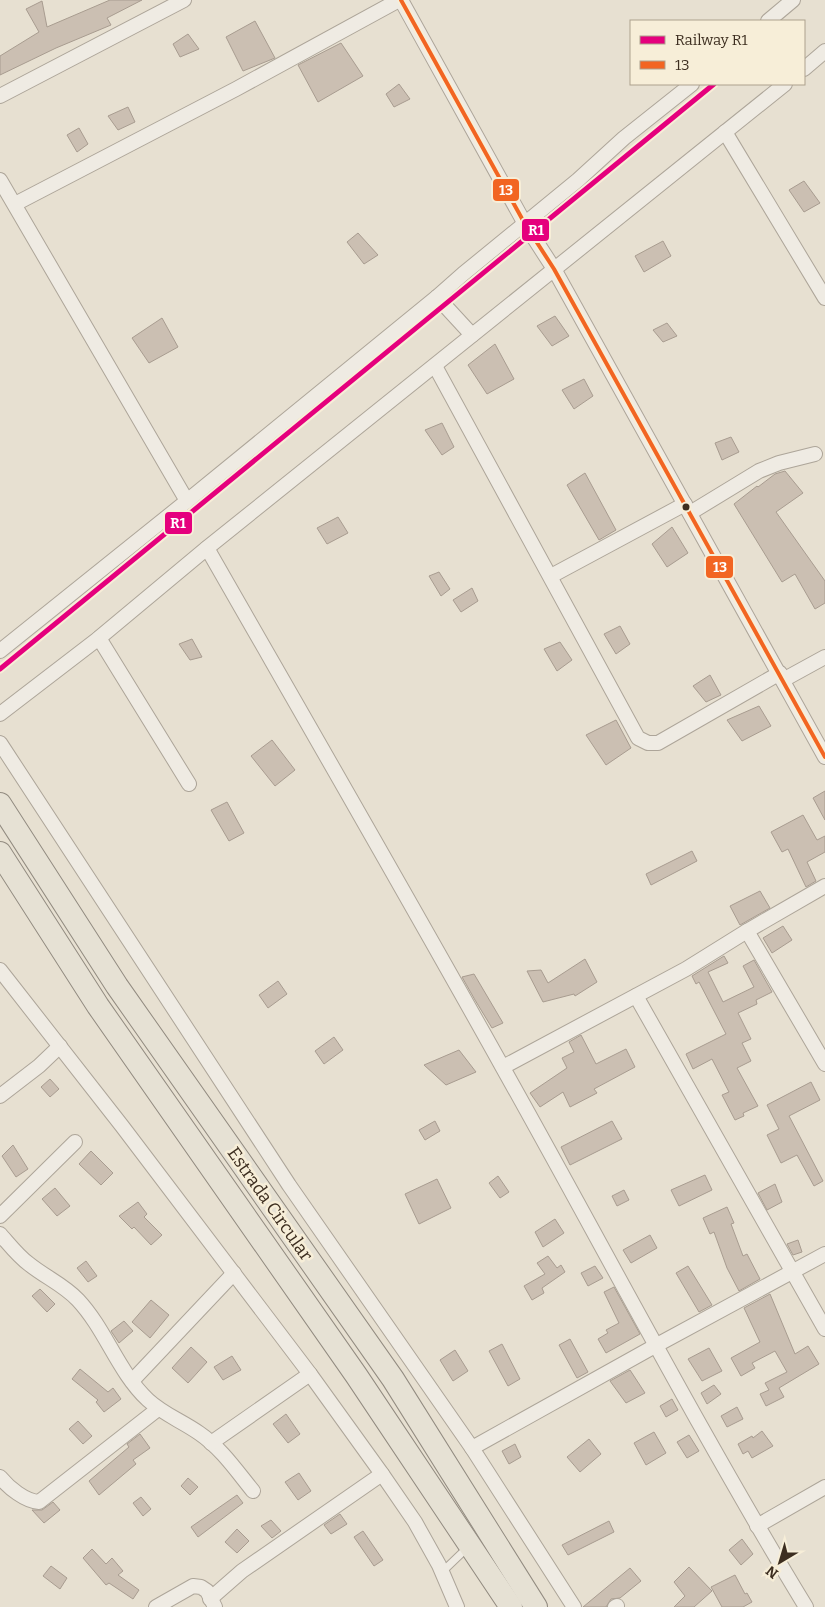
<svg xmlns="http://www.w3.org/2000/svg" width="825" height="1607" viewBox="0 0 825 1607" font-family="Bitter,serif">
	<style>
		.building { fill: #cbbfb2; stroke: #a89c90 }
		.lines { fill: none; stroke-linecap: round; stroke-linejoin: round }
		.service-casing { stroke: #ada599; stroke-width: 9 }
		.minor-casing { stroke: #ada599; stroke-width: 16 }
		.primary-casing { stroke: #928b80; stroke-width: 24 }
		.service { stroke: #efebe3; stroke-width: 7 }
		.minor { stroke: #efebe3; stroke-width: 14 }
		.primary { stroke: #e6e1d4; stroke-width: 22 }
		.bus-1-casing { stroke: #f7eed8; stroke-width: 8 }
		.bus-1 { stroke: #f26522; stroke-width: 4 }
		.rail-1-casing { stroke: #f7eed8; stroke-width: 9 }
		.rail-1 { stroke: #e5007d; stroke-width: 5 }
		.bus-dot { fill: #3d2e20; stroke: #f7eed8; stroke-width: 2 }
		.labels { text-anchor: middle; stroke-width: 5; stroke-linejoin: round; paint-order: stroke }
		.street-label { font-size: 18px; fill: #3d2e20; stroke: #f7eed8 }
		.line-badge { stroke: #f7eed8; stroke-width: 2 }
		.badge-label { font-size: 14px; text-anchor: middle; font-weight: bold; fill: #fff }
	</style>
	<rect width="100%" height="100%" fill="#e7e0d1"/>
	<g class="building">
		<polygon points="110,0 142,0 107,18 111,25 56,48 0,75 0,56 39,32 26,9 42,1 47,27"/>
		<polygon points="255,21 275,58 243,71 226,37"/>
		<polygon points="188,34 199,49 180,57 173,44"/>
		<polygon points="341,43 363,76 318,102 298,65"/>
		<polygon points="399,84 410,99 394,107 386,94"/>
		<polygon points="128,107 135,122 118,130 108,116"/>
		<polygon points="79,128 88,144 77,152 67,135"/>
		<polygon points="804,181 820,203 804,212 789,190"/>
		<polygon points="358,233 378,255 364,264 347,242"/>
		<polygon points="663,241 671,256 644,272 635,256"/>
		<polygon points="555,316 569,336 552,346 537,326"/>
		<polygon points="162,318 178,347 149,363 132,338"/>
		<polygon points="667,323 677,336 663,342 653,330"/>
		<polygon points="495,344 514,379 487,394 468,365"/>
		<polygon points="584,379 593,396 574,409 562,390"/>
		<polygon points="442,423 454,447 442,455 425,430"/>
		<polygon points="731,437 739,452 722,460 715,443"/>
		<polygon points="785,471 803,493 776,512 825,581 825,603 815,609 795,574 782,582 734,504 757,486 758,487 775,474"/>
		<polygon points="585,473 616,530 599,540 567,485"/>
		<polygon points="338,517 348,533 327,544 317,528"/>
		<polygon points="672,527 688,553 667,567 652,544"/>
		<polygon points="439,572 450,589 441,596 429,576"/>
		<polygon points="472,588 478,601 461,612 453,600"/>
		<polygon points="620,626 630,644 616,654 604,634"/>
		<polygon points="192,639 202,657 190,660 179,644"/>
		<polygon points="560,642 572,660 557,671 544,649"/>
		<polygon points="710,675 721,695 706,702 693,686"/>
		<polygon points="759,706 771,726 742,741 727,720"/>
		<polygon points="616,720 631,748 606,765 586,735"/>
		<polygon points="272,740 295,770 275,786 251,756"/>
		<polygon points="825,791 825,820 813,798"/>
		<polygon points="227,802 244,833 229,841 211,810"/>
		<polygon points="803,815 817,840 825,836 825,852 807,862 816,881 806,887 788,849 782,852 771,832"/>
		<polygon points="692,851 697,861 651,885 646,874"/>
		<polygon points="760,891 770,908 740,925 730,906"/>
		<polygon points="783,926 792,940 772,953 763,938"/>
		<polygon points="724,956 728,963 708,972 723,1002 754,987 743,966 754,960 772,992 756,1000 757,1004 738,1013 751,1039 742,1043 751,1061 737,1068 758,1106 743,1113 744,1116 735,1120 722,1095 729,1092 712,1059 693,1069 686,1054 726,1034 699,982 696,984 692,976"/>
		<polygon points="585,959 597,982 575,996 574,994 543,1002 527,971 541,970 548,983"/>
		<polygon points="474,974 477,979 503,1023 492,1028 475,1000 462,977"/>
		<polygon points="278,981 287,994 268,1008 259,995"/>
		<polygon points="581,1035 596,1064 626,1049 635,1067 594,1089 597,1093 570,1107 563,1092 540,1107 530,1093 567,1068 562,1058 574,1052 569,1042"/>
		<polygon points="334,1037 343,1050 324,1064 315,1051"/>
		<polygon points="459,1050 476,1072 446,1085 424,1065"/>
		<polygon points="50,1079 59,1089 50,1097 41,1087"/>
		<polygon points="811,1082 820,1100 789,1116 823,1181 814,1186 797,1155 781,1163 767,1135 779,1129 767,1105"/>
		<polygon points="435,1121 440,1131 425,1140 419,1130"/>
		<polygon points="612,1121 622,1139 570,1165 561,1147"/>
		<polygon points="13,1145 28,1169 16,1177 2,1156"/>
		<polygon points="91,1151 113,1173 101,1185 79,1164"/>
		<polygon points="705,1175 712,1190 679,1206 671,1190"/>
		<polygon points="498,1176 509,1192 500,1198 489,1183"/>
		<polygon points="437,1179 451,1208 419,1224 405,1194"/>
		<polygon points="775,1184 782,1202 767,1210 758,1193"/>
		<polygon points="55,1188 70,1206 57,1216 42,1199"/>
		<polygon points="624,1190 629,1200 617,1206 612,1196"/>
		<polygon points="138,1202 147,1214 144,1217 162,1235 151,1245 134,1227 132,1229 119,1216"/>
		<polygon points="727,1207 734,1223 731,1224 743,1256 747,1254 760,1279 739,1291 727,1268 714,1232 710,1234 703,1218"/>
		<polygon points="555,1219 564,1233 543,1247 535,1232"/>
		<polygon points="650,1235 657,1248 631,1263 623,1250"/>
		<polygon points="798,1240 802,1252 793,1255 787,1244"/>
		<polygon points="548,1256 557,1268 561,1265 565,1272 542,1288 544,1293 532,1300 524,1286 545,1274 537,1263"/>
		<polygon points="86,1261 97,1276 88,1282 77,1268"/>
		<polygon points="595,1266 603,1278 588,1286 581,1273"/>
		<polygon points="688,1266 712,1305 699,1312 676,1273"/>
		<polygon points="614,1287 640,1334 606,1353 598,1339 608,1333 606,1330 619,1323 604,1292"/>
		<polygon points="40,1289 55,1304 47,1312 32,1296"/>
		<polygon points="770,1294 795,1354 808,1346 819,1364 779,1388 784,1397 766,1406 760,1394 769,1390 765,1383 787,1372 775,1351 752,1363 755,1368 741,1376 731,1358 760,1342 744,1308"/>
		<polygon points="151,1300 169,1315 150,1338 132,1322"/>
		<polygon points="124,1321 133,1331 119,1343 111,1331"/>
		<polygon points="570,1339 588,1372 577,1378 559,1345"/>
		<polygon points="502,1344 520,1379 508,1386 489,1351"/>
		<polygon points="191,1347 207,1362 188,1383 172,1368"/>
		<polygon points="709,1348 722,1371 702,1381 688,1359"/>
		<polygon points="455,1350 468,1371 453,1381 440,1360"/>
		<polygon points="232,1356 241,1370 223,1380 214,1367"/>
		<polygon points="80,1369 108,1392 113,1388 121,1399 104,1412 96,1402 98,1400 72,1379"/>
		<polygon points="630,1370 645,1393 626,1403 610,1381"/>
		<polygon points="714,1385 721,1394 707,1404 701,1393"/>
		<polygon points="672,1399 678,1410 666,1417 660,1406"/>
		<polygon points="737,1407 743,1419 727,1427 721,1416"/>
		<polygon points="286,1414 300,1434 288,1443 273,1424"/>
		<polygon points="78,1421 92,1436 83,1444 69,1429"/>
		<polygon points="762,1431 773,1446 752,1458 748,1451 743,1454 738,1444 752,1436 753,1438"/>
		<polygon points="654,1432 666,1453 646,1465 634,1443"/>
		<polygon points="140,1434 150,1448 133,1460 136,1464 99,1495 89,1481 129,1447 127,1444"/>
		<polygon points="689,1435 699,1451 687,1458 677,1442"/>
		<polygon points="589,1439 601,1454 580,1472 567,1457"/>
		<polygon points="515,1444 521,1457 509,1464 502,1451"/>
		<polygon points="299,1473 311,1491 298,1500 285,1482"/>
		<polygon points="188,1478 198,1487 190,1495 181,1486"/>
		<polygon points="237,1495 243,1503 198,1537 191,1527"/>
		<polygon points="141,1497 151,1509 143,1516 133,1503"/>
		<polygon points="53,1502 60,1510 44,1523 32,1510 42,1510"/>
		<polygon points="340,1514 347,1524 331,1534 324,1525"/>
		<polygon points="271,1520 281,1531 272,1538 261,1526"/>
		<polygon points="609,1521 614,1532 568,1555 562,1545"/>
		<polygon points="237,1529 249,1541 237,1553 225,1542"/>
		<polygon points="363,1531 383,1560 374,1566 354,1537"/>
		<polygon points="742,1539 753,1554 741,1565 729,1550"/>
		<polygon points="92,1549 106,1564 112,1558 123,1571 118,1575 139,1590 133,1599 109,1583 106,1585 83,1558"/>
		<polygon points="51,1566 67,1578 60,1589 43,1576"/>
		<polygon points="689,1567 712,1591 694,1607 674,1607 685,1596 674,1582"/>
		<polygon points="630,1568 641,1581 620,1598 611,1599 606,1607 583,1607"/>
		<polygon points="735,1575 745,1594 747,1593 752,1602 743,1607 722,1607 711,1587"/>
	</g>
	<g class="lines">
		<g class="service-casing">
			<polyline id="service" points="442,1572 467,1548"/>
		</g>
		<g class="minor-casing">
			<g id="minor">
				<polyline points="401,0 525,224 554,269 825,757"/>
				<polyline points="768,21 793,0"/>
				<polyline points="804,69 825,51"/>
				<polyline points="0,96 184,0"/>
				<polyline points="725,132 825,298"/>
				<polyline points="0,180 187,501"/>
				<polyline points="15,204 236,89 399,0"/>
				<polyline points="437,297 472,335"/>
				<polyline points="435,366 638,738 648,743 658,743 780,673"/>
				<polyline points="690,513 759,471 779,463 815,454"/>
				<path d="M 207,548 C 306,721 406,894 503,1068 C 604,1248 699,1431 806,1607"/>
				<polyline points="551,576 685,504"/>
				<polyline points="99,638 189,784"/>
				<polyline points="0,651 187,501 437,297 463,274 578,180 624,138 692,84"/>
				<polyline points="783,680 825,657"/>
				<polyline points="0,714 99,638 207,548 785,84"/>
				<polyline points="0,743 289,1185 472,1448 574,1607"/>
				<polyline points="747,931 825,1064"/>
				<polyline points="0,970 122,1126 310,1374 382,1474 415,1522 439,1565 457,1607"/>
				<polyline points="636,996 825,1329"/>
				<polyline points="503,1067 686,969 747,931 825,886"/>
				<polyline points="0,1096 39,1066 60,1046"/>
				<polyline points="0,1216 75,1142"/>
				<path d="M 0,1234 C 9,1244 18,1256 29,1264 C 45,1277 64,1285 78,1300 C 106,1330 118,1372 148,1400 C 163,1414 182,1421 199,1433 C 221,1448 236,1470 253,1491"/>
				<polyline points="132,1381 234,1273"/>
				<polyline points="211,1443 310,1374"/>
				<polyline points="472,1448 655,1346 825,1254"/>
				<path d="M 0,1477 C 9,1488 25,1501 39,1502 L 158,1409"/>
				<polyline points="757,1526 825,1487"/>
				<polyline points="210,1599 242,1571 382,1474"/>
				<polyline points="156,1607 193,1586 201,1587 207,1591 215,1607"/>
				<polyline points="615,1607 617,1606"/>
			</g>
		</g>
		<g class="primary-casing">
			<g id="primary">
				<polyline points="0,804 117,986 393,1379 536,1607"/>
				<polyline points="0,853 98,1006 356,1375 511,1607"/>
			</g>
		</g>
		<use href="#service" class="service"/>
		<use href="#minor" class="minor"/>
		<use href="#primary" class="primary"/>
		<g class="bus-1-casing">
			<polyline id="bus-1" points="401,0 525,224 554,269 825,757"/>
		</g>
		<use href="#bus-1" class="bus-1"/>
		<g class="rail-1-casing">
			<polyline id="rail-1" points="0,669 714,84"/>
		</g>
		<use href="#rail-1" class="rail-1"/>
	</g>
	<circle class="bus-dot" cx="686" cy="507" r="4.5"/>
	<g class="labels">
		<g class="street-label">
			<text transform="translate(270 1204) rotate(55)" y="6">Estrada Circular</text>
		</g>
	</g>
	<g class="line-badge">
		<rect x="492" y="178" width="28" height="24" rx="5" fill="#f26522"/>
		<rect x="521" y="218" width="29" height="24" rx="5" fill="#e5007d"/>
		<rect x="164" y="511" width="29" height="24" rx="5" fill="#e5007d"/>
		<rect x="705" y="555" width="29" height="24" rx="5" fill="#f26522"/>
	</g>
	<g class="badge-label">
		<text x="506" y="195">13</text>
		<text x="536" y="235">R1</text>
		<text x="178" y="528">R1</text>
		<text x="720" y="572">13</text>
	</g>
	<rect x="630" y="20" width="175" height="65" fill="#f7eed8" stroke="#ada18e"/>
	<rect x="640" y="36" width="25" height="8" fill="#e5007d" stroke="#ada18e"/>
	<text x="675" y="45" font-size="15" fill="#3d2e20">Railway R1</text>
	<rect x="640" y="61" width="25" height="8" fill="#f26522" stroke="#ada18e"/>
	<text x="675" y="70" font-size="15" fill="#3d2e20">13</text>
	<g transform="translate(780 1562) rotate(218)" stroke="#f7eed8" stroke-width="4" paint-order="stroke">
	<path d="M0-4L9 19L0 12L-9 19Z" fill="#3d2e20"/>
	<text y="-8" font-size="14" font-weight="bold" text-anchor="middle" fill="#3d2e20">N</text>
	</g>
</svg>
